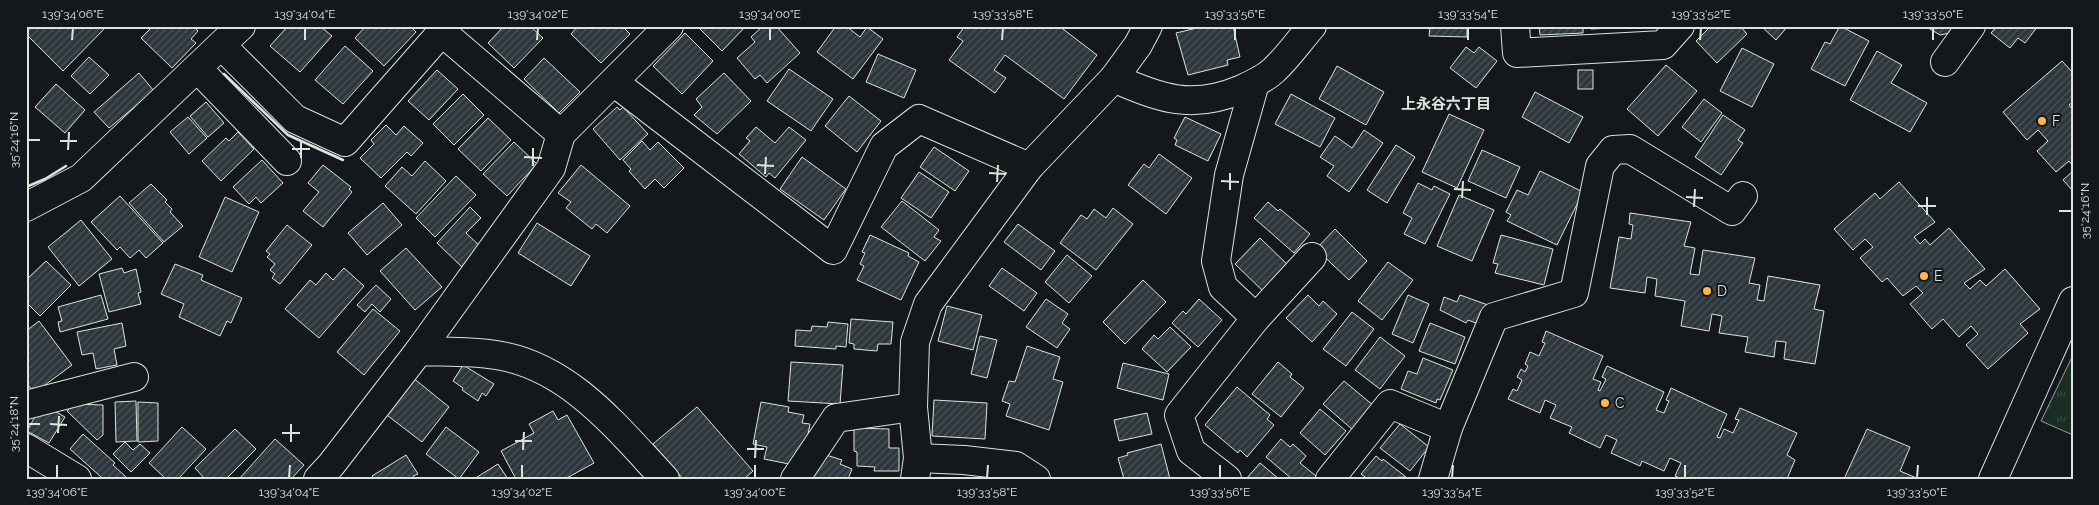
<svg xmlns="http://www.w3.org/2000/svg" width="2099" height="505" viewBox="0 0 2099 505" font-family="Raleway,'Noto Sans JP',sans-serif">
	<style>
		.grass { fill: url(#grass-tufts); stroke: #939e99 }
		.building { fill: url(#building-hatch); stroke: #d8e6dc }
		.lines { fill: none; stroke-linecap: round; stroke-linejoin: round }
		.minor-casing { stroke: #d8e6dc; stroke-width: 30 }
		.minor { stroke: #14181c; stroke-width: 28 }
		.wall { stroke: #d8e6dc; stroke-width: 2.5 }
		.ticks { fill: none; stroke: #d8e6dc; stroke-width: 2 }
		.poi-dot { fill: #ffb74d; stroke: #14181c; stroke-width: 2 }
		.labels { text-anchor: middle; stroke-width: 4; stroke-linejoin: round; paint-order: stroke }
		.poi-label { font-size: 14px; fill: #d8e6dc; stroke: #14181c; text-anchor: start }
		.neighbourhood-label { font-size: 15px; font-weight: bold; fill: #d8e6dc; stroke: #14181c }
		.neatline { fill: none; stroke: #d8e6dc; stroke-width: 2 }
		.ticks-label { font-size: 12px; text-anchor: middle; fill: #d8e6dc }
	</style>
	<defs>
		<pattern id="grass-tufts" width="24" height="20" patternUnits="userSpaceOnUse" patternTransform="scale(1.25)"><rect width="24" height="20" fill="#1a2d24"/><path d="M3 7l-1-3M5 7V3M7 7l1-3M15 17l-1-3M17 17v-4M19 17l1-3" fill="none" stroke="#3b4b43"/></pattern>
		<pattern id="building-hatch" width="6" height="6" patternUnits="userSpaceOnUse" patternTransform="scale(1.25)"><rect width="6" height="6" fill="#2c363c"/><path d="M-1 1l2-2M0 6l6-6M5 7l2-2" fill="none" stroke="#4a5358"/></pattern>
	</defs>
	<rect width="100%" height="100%" fill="#14181c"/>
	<polygon class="grass" points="2073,355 2073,435 2041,421"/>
	<g class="building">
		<polygon points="26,26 105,26 106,27 63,71 26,34"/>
		<polygon points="153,26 193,26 198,31 191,39 196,43 172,68 141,38"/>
		<polygon points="288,26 320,26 332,36 300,72 270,46"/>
		<polygon points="366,26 410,26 416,32 384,66 355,38"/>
		<polygon points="504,26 530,26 543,38 514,68 488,43"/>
		<polygon points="578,26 622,26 630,34 601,63 571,34"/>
		<polygon points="697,26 746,26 722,51"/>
		<polygon points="763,26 776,26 800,53 767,83 760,75 755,79 737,58 755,42 751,37"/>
		<polygon points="836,26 846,26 860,37 867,27 883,39 853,79 817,52"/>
		<polygon points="965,26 1059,26 1097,55 1064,99 1005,55 994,70 1006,78 995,93 949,60 963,41 957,37"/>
		<polygon points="1205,26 1233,26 1240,57 1227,60 1228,65 1188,75 1176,33"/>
		<polygon points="1430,26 1490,26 1467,27 1467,37 1429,36"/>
		<polygon points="1539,26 1583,26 1583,33 1540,35"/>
		<polygon points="1591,26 1633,26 1633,27 1591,29"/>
		<polygon points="1711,26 1740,26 1747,34 1717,63 1696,41"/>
		<polygon points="1761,26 1788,26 1776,40"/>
		<polygon points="1840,26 1869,41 1845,86 1811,69 1825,42 1830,44"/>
		<polygon points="1925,26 1953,26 1950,33 1940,35"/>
		<polygon points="1997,26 2038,26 2025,43 2018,38 2010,48 1991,33"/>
		<polygon points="685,33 713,61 682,94 653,66"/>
		<polygon points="345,46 373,71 343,104 315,80"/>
		<polygon points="1466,47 1474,53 1479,47 1497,61 1476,88 1450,68"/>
		<polygon points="1742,48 1774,64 1752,107 1720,91"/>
		<polygon points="1877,51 1902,65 1891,83 1927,103 1910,132 1850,100"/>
		<polygon points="878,54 916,70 904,98 866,82"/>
		<polygon points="89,57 109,75 90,94 71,76"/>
		<polygon points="544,58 580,92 559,113 524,79"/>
		<polygon points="2062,61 2073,73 2073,102 2069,105 2073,110 2073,166 2069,161 2056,172 2037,151 2048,141 2038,130 2027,140 2003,112"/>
		<polygon points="1666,65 1697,91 1658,136 1627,109"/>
		<polygon points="1337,66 1384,92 1366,125 1319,99"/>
		<polygon points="789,69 833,99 811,131 767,101"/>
		<polygon points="437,70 458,89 429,120 408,101"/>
		<rect x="1578" y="70" width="15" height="19"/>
		<polygon points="139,73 154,91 109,128 94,112"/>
		<polygon points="724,73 751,101 717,134 694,115 702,107 696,99"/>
		<polygon points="56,84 85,110 65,133 35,107"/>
		<polygon points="1535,92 1583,117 1569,143 1522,117"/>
		<polygon points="463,94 484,115 454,145 433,124"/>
		<polygon points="1291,94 1335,118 1320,147 1275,124"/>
		<polygon points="849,96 881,121 857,152 825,126"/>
		<polygon points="1704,99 1722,113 1701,142 1682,127"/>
		<polygon points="206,102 224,123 208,137 190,116"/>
		<polygon points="617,107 620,110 623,107 648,134 620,160 593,129"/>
		<polygon points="1449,114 1484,130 1457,188 1422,172"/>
		<polygon points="1723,115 1745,130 1738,140 1743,143 1721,175 1695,157"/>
		<polygon points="188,117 207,138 189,154 170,132"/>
		<polygon points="1185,117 1221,134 1208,161 1175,145 1177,140 1174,138"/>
		<polygon points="488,118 511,140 481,171 458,149"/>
		<polygon points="386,125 396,135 404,126 423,143 411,156 407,152 381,178 360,158 374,144 371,140"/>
		<polygon points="756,127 775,143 789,127 806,140 775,178 769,173 766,177 739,154 750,141 746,138"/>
		<polygon points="1364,130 1383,143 1349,192 1327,176 1334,166 1320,157 1335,136 1352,148"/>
		<polygon points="238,132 254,149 221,181 202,161 226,138 229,141"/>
		<polygon points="642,141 650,150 658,142 684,168 664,188 655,179 645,189 629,171 631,169 623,160"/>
		<polygon points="514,142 537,164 507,196 483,174"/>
		<polygon points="1396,145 1415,157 1387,203 1367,190"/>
		<polygon points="934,147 969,171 955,191 920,167"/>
		<polygon points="1482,150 1520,167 1506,198 1468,181"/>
		<polygon points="1159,154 1192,178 1166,214 1128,185 1144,164 1149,168"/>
		<polygon points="802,157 846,189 824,220 780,189"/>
		<polygon points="262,160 283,183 261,203 256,197 249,204 233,187"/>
		<polygon points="425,161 446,181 416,214 385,186 402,167 412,176"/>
		<polygon points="323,165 351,187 349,189 352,192 323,227 303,211 319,192 308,183"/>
		<polygon points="581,165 630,206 607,233 596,224 592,229 566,208 571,202 558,193"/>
		<polygon points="1540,171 1583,192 1557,245 1507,221 1511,215 1506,212 1517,190 1528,195"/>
		<polygon points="2073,171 2073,191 2063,180"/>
		<polygon points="919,172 949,192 931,218 901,198"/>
		<polygon points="456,176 476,195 435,237 416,218"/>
		<polygon points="1899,182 1935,222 1914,237 1920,244 1925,239 1930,245 1949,228 1985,269 1964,283 1970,289 1980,280 1986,286 2005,269 2040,309 2020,324 2028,333 1988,369 1966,345 1978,334 1971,326 1959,337 1943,319 1932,329 1910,304 1923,293 1916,286 1903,296 1887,278 1882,282 1860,258 1873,247 1865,239 1853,250 1834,229 1875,193 1880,199"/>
		<polygon points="1418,183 1432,190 1434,186 1450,194 1425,244 1404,234 1412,218 1403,213"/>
		<polygon points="151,184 167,200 165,202 172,209 170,212 183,226 164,242 129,203"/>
		<polygon points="1459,195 1494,210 1472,261 1437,246"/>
		<polygon points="120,196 163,243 146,258 139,250 130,258 120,247 117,250 91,222"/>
		<polygon points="225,197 259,212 232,272 199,257"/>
		<polygon points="902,201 939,230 934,237 941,241 925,261 881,227"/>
		<polygon points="1268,202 1278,211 1280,209 1310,234 1294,253 1254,218"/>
		<polygon points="383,203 402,225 367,255 348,233"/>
		<polygon points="470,207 481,218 466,233 482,248 463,268 437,243"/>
		<polygon points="1113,208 1133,224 1096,270 1060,243 1081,215 1087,219 1094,209 1106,218"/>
		<polygon points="1630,213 1691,222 1684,246 1695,248 1690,274 1699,275 1703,250 1755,258 1749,283 1760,285 1757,300 1764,301 1768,276 1820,285 1814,309 1824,311 1815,364 1784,359 1786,342 1776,341 1774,357 1745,352 1748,337 1719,333 1722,316 1712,314 1709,331 1681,326 1685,301 1655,296 1657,279 1647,277 1645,293 1610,288 1619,237 1631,239 1633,225 1629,224"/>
		<polygon points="81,220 112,259 79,286 48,247"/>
		<polygon points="537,223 590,256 571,286 518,253"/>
		<polygon points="1018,224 1055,251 1041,270 1004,242"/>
		<polygon points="287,225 312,245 280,284 272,278 275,274 270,270 275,264 267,257 270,254 266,251"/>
		<polygon points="1335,229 1367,261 1349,280 1316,249"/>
		<polygon points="870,235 909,253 908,256 919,262 901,300 857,280 864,266 860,264 865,253 862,252"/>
		<polygon points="1501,235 1553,249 1544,285 1495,273 1498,264 1493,263"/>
		<polygon points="1260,238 1290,267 1265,293 1235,264"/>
		<polygon points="406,248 442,287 415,310 380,271"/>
		<polygon points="1067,255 1092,276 1069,303 1045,282"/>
		<polygon points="46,261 71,285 40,316 26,302 26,280"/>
		<polygon points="1388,262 1413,280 1382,320 1358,301"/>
		<polygon points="175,264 203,275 201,280 242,298 231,323 227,321 220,336 179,317 184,304 161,294"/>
		<polygon points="122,268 124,273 136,269 141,292 138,293 141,304 109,312 99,274"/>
		<polygon points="344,268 364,286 319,338 285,309 310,280 316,285 326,273 333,280"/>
		<polygon points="1002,268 1037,293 1024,311 989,286"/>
		<polygon points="1143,280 1166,302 1125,344 1103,322"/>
		<polygon points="376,285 391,299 380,312 372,304 365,312 357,305"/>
		<polygon points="101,295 108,319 60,332 58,322 62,321 58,307"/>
		<polygon points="1308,295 1319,306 1323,301 1337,314 1312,342 1286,318"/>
		<polygon points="1408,295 1429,304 1413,343 1392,334"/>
		<polygon points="1460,295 1488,305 1481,325 1468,320 1466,323 1440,310 1444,297 1457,302"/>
		<polygon points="1046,299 1068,314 1062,323 1070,329 1057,348 1026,327"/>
		<polygon points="1199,299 1222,320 1198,347 1172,323 1183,311 1186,314"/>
		<polygon points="947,306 982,315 973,350 938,341"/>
		<polygon points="373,309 400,331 364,375 337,352"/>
		<polygon points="1352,312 1374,329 1346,366 1323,349"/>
		<polygon points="851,319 893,322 891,344 878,344 877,351 854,349 854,344 849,343"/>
		<polygon points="39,321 72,365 34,393 26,382 26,331"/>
		<polygon points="828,322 848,324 846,347 836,346 836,349 795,346 796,330 811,331 812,326 827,327"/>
		<polygon points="122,323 126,346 114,349 117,365 96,369 93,353 82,355 77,332"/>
		<polygon points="1430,323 1465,337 1455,364 1419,351"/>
		<polygon points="1170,327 1191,347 1167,372 1142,349 1154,335 1158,339"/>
		<polygon points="1546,331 1603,356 1593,379 1601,382 1598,390 1600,391 1606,379 1602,377 1607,366 1664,392 1656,410 1664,413 1669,401 1666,400 1671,388 1727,414 1717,437 1720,438 1724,429 1733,433 1739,420 1735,419 1740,408 1797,433 1787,455 1795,460 1787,479 1682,479 1675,476 1681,463 1670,458 1664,471 1642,461 1640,466 1611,453 1617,440 1606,435 1600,448 1569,433 1572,427 1550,418 1556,405 1545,400 1540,413 1508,399 1513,389 1517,391 1522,380 1517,377 1521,369 1525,372 1528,366 1525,364 1530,352 1539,356 1545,343 1542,342"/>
		<polygon points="980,336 997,340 987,378 971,374"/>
		<polygon points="1380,337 1405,356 1380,389 1355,370"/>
		<polygon points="1027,346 1060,357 1053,379 1063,382 1049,430 1006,416 1010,404 1002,401 1009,381 1015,382"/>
		<polygon points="1423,358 1453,370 1440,400 1437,399 1436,403 1401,389 1408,371 1417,374"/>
		<polygon points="791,362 843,365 840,404 788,401"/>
		<polygon points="1278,362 1292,374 1290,377 1304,388 1281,417 1252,394"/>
		<polygon points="1123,363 1169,374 1163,400 1117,388"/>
		<polygon points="463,365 494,384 486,396 482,393 478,401 462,390 463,388 453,381"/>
		<polygon points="407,373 449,407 422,442 379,409"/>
		<polygon points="1344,381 1374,406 1353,430 1323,404"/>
		<polygon points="1237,387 1270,415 1267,419 1274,425 1247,457 1240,450 1238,453 1205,425"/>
		<polygon points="934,400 987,403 985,439 932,436"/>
		<polygon points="136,401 137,441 116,442 115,402"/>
		<polygon points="138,402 158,403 158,441 138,442"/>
		<polygon points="761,402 789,407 788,412 804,415 802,423 810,424 805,449 794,465 764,459 767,447 753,444"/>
		<polygon points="42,404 65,417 49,443 27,431"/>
		<polygon points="74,404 103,405 103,435 97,440 67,411"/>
		<polygon points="697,407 753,471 744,479 683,479 653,444"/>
		<polygon points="1320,409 1346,431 1325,455 1300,433"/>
		<polygon points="553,411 558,420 567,415 594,463 565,479 516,479 501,451 534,433 529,424"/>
		<polygon points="1147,413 1152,434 1119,441 1114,420"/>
		<polygon points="1400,424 1429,447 1410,471 1380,448"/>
		<polygon points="182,427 206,449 178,479 166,479 149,463"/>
		<polygon points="446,427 479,452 459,479 426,454"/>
		<polygon points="854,428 889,429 889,448 899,448 899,471 874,471 875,467 857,466 857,452 854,451"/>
		<polygon points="235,429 256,449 226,479 205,479 195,468"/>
		<polygon points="1867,429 1910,447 1900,471 1919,479 1844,479"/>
		<polygon points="83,434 115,463 113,465 126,477 124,479 99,479 101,477 70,449"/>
		<polygon points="275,439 304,465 291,479 239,479"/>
		<polygon points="1281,439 1290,447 1293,444 1306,456 1300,463 1316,476 1314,479 1292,479 1266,457"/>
		<polygon points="125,442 133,450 140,444 150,453 131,472 113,454"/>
		<polygon points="1161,444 1170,479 1124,479 1118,458 1128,455 1127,453"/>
		<polygon points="823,454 842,460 840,464 852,469 848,479 810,479"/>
		<polygon points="406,455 418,474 413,476 414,479 374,479 372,476"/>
		<polygon points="1376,456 1382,461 1383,459 1406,477 1368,479 1361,474"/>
		<polygon points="1260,463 1279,479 1246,479"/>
		<polygon points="498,464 508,479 474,479"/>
	</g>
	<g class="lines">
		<g class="minor-casing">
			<g id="minor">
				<polyline points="1515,26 1517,53 1663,45 1680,26"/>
				<polyline points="442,32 561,134 669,26"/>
				<polyline points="222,46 295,119 345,142 447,26"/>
				<polyline points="1945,62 1971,26"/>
				<polyline points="198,69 287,161"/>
				<path d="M 1114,78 C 1160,99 1193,110 1242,89 C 1253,84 1266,78 1274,70 C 1288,57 1299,41 1312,26"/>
				<polyline points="615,83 833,250 884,146 919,119 1029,167"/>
				<polyline points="26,207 81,178 241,26"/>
				<polyline points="1256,318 1312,257"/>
				<polyline points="419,351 551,168 561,134"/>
				<polyline points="26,405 134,377"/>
				<polyline points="26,448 77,479"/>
				<polyline points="918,458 964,460 1016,466 1036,479"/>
				<path d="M 318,479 L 331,465 L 419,351 C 444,352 471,351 496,355 C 569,366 617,428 665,479"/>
				<polyline points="795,479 836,418 913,407"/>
				<polyline points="915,479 918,458 913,407 915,342 928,304 1029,167 1114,78 1138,45 1148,26"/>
				<polyline points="1227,479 1191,451 1179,415 1256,318 1223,287 1216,261 1229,175 1255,83"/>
				<polyline points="1330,479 1390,404 1448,428"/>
				<polyline points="1433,479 1448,428 1494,317 1574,293 1600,166 1613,150 1630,149 1732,211 1743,196"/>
				<polyline points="1993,479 2073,301"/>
			</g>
		</g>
		<use href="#minor" class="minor"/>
		<g class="wall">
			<polyline points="224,74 288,135 343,160"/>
			<polyline points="26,187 45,179 66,166"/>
		</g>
	</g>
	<path class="ticks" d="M 72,40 L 73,28M 305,40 L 305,28M 537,40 L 538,28M 770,40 L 770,28M 1002,40 L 1003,28M 1235,40 L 1235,28M 1468,40 L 1468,28M 1700,40 L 1701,28M 1933,40 L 1933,28M 28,140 L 40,140M 60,141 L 77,141M 292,149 L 310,149M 68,150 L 69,132M 524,157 L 542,158M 301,158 L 301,140M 757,165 L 774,166M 533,166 L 533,148M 989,173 L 1006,174M 765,174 L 766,157M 1221,181 L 1239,182M 997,182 L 998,165M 1454,189 L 1471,190M 1230,190 L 1230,173M 1686,197 L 1703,198M 1462,198 L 1463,181M 1918,206 L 1936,206M 1694,207 L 1695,189M 2059,211 L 2072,211M 1927,215 L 1927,197M 28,424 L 40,424M 50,424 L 67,425M 58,433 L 59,416M 282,433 L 300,433M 515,441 L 532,441M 291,442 L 291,424M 747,449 L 764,449M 523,450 L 524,432M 755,458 L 756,440M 57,478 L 57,465M 289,478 L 290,465M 522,478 L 522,465M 755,478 L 755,465M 987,478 L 988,465M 1220,478 L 1220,465M 1452,478 L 1453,465M 1685,478 L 1685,465M 1917,478 L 1918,465"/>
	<g class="poi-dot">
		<circle cx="2042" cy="121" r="5"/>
		<circle cx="1924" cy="276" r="5"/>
		<circle cx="1707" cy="291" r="5"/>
		<circle cx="1605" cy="403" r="5"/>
	</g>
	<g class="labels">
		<g class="poi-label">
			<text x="2052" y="126">F</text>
			<text x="1934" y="281">E</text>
			<text x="1717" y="296">D</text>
			<text x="1615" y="408">C</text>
		</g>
		<g class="neighbourhood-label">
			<text x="1446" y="109">上永谷六丁目</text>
		</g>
	</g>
	<rect width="2099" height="505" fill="none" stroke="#14181c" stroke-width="55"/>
	<rect x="28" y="28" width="2044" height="450" class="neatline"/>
	<g class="ticks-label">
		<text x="73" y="18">139°34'06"E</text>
		<text x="305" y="18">139°34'04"E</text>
		<text x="538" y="18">139°34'02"E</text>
		<text x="770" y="18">139°34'00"E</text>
		<text x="1003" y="18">139°33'58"E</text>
		<text x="1235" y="18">139°33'56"E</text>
		<text x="1468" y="18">139°33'54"E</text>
		<text x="1701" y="18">139°33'52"E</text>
		<text x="1933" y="18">139°33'50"E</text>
		<text transform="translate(14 140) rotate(-90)" y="4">35°24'16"N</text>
		<text transform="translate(2085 211) rotate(-90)" y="4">35°24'16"N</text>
		<text transform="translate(14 424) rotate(-90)" y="4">35°24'18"N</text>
		<text x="57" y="496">139°34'06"E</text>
		<text x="289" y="496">139°34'04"E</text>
		<text x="522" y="496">139°34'02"E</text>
		<text x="755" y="496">139°34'00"E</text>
		<text x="987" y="496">139°33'58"E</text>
		<text x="1220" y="496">139°33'56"E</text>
		<text x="1452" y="496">139°33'54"E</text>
		<text x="1685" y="496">139°33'52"E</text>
		<text x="1917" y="496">139°33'50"E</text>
	</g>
</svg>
